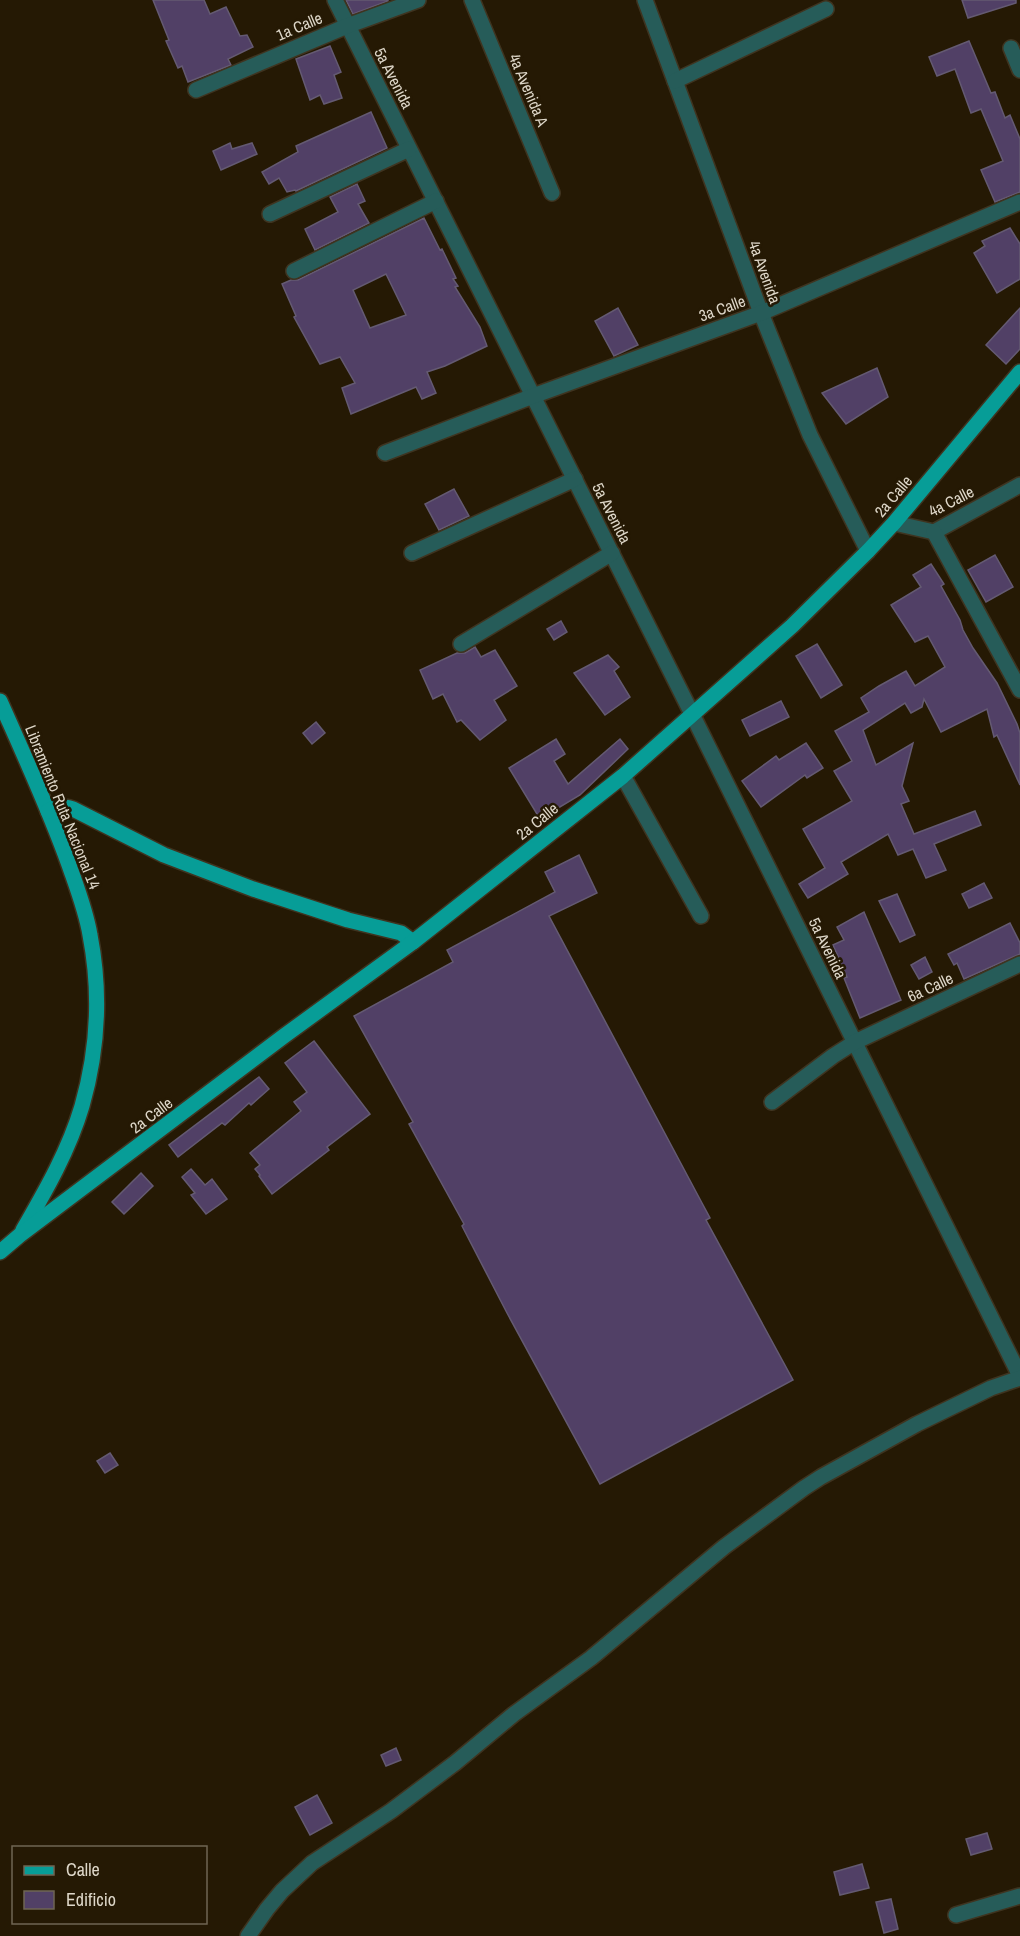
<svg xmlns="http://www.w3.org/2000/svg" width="1020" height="1936" viewBox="0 0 1020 1936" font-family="'Archivo Narrow',sans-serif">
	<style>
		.building { fill: #514066; stroke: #645a72; stroke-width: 1.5; fill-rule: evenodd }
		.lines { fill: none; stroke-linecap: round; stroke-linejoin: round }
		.minor-casing { stroke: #3f3420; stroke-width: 18 }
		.tertiary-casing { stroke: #3f3420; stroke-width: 18 }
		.primary-casing { stroke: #3f3420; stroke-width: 18 }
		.minor { stroke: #265c59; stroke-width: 15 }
		.tertiary { stroke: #265c59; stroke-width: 15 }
		.primary { stroke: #079d97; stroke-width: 15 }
		.labels { text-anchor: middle; stroke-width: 5; stroke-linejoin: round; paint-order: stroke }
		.street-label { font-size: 16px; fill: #ded7c9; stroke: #251904 }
	</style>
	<rect width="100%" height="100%" fill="#251904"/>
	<g class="building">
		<polygon points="153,0 204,0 210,14 226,7 240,36 247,35 253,47 228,59 231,65 188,82 182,66 178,68 166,41 169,40"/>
		<polygon points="346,0 388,0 388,1 353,14"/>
		<polygon points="962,0 1016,0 1016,3 968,18"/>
		<polygon points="969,41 991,93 995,92 1005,118 1010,115 1020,139 1020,192 995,202 981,170 1003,161 981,109 971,113 955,69 937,76 929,57"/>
		<polygon points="330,46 341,72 334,75 342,98 324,104 320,95 310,100 296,59"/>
		<polygon points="371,112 387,148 296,191 295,190 287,192 279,178 269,184 262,172 298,152 296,146"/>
		<polygon points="230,143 232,149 252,143 257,154 221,170 213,151"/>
		<polygon points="357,184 365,201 358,204 369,223 315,250 305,229 338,212 330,197"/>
		<path d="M 424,218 L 440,250 L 442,249 L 456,278 L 453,279 L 458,286 L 455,287 L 480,327 L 487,346 L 445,366 L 427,372 L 436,393 L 422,399 L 416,387 L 351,414 L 342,388 L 355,383 L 340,357 L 320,364 L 294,317 L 296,316 L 282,284 L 291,280 L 298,280 ZM 386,274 L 406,315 L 370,328 L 353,290 Z"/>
		<polygon points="1010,228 1020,244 1020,279 997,293 974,253 985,246 982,241"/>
		<polygon points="618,308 638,345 614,356 595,321"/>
		<polygon points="1020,308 1020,349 1006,364 986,345"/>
		<polygon points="877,368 888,397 846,424 822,393"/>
		<polygon points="454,489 469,516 439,530 425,504"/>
		<polygon points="995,555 1013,587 986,602 968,570"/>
		<polygon points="931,564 944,584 941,586 960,620 963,630 973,648 997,683 1017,724 1020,733 1020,785 997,735 994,737 987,709 941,732 924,699 922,707 911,713 905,703 863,730 876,765 913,743 902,786 909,801 901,804 914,834 975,811 981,825 934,844 946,870 926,878 913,849 898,855 888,834 841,862 848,874 808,898 799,884 825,868 803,829 852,801 834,771 852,761 835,731 869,712 861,698 879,686 906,671 915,686 945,667 928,636 915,642 891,605 921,587 913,575"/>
		<polygon points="561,621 567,632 554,640 547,629"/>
		<polygon points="817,644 842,685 821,698 796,656"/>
		<polygon points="475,647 481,657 495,650 517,686 494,700 506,720 480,740 461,720 457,722 443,694 433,699 420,670 457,653 465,653"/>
		<polygon points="608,655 619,667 614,671 630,697 605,715 574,673"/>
		<polygon points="781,701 789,717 750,736 742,720"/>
		<polygon points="316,722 325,733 312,744 303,733"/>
		<polygon points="556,739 565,754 554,761 568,784 620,739 628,749 580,795 540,819 509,768"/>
		<polygon points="806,743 823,768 807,778 805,775 761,807 742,781 776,756 779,760"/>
		<polygon points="579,855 597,893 549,916 702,1203 710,1218 706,1220 793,1380 600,1484 507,1313 462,1226 464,1224 409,1124 413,1122 354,1016 453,962 447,950 555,892 545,872"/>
		<polygon points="984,883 992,898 969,908 962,894"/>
		<polygon points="897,894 915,935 900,942 879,901"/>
		<polygon points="864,912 901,1000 860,1018 844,978 847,977 833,945 844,940 837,927"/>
		<polygon points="1010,923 1020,943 1020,954 964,979 957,963 954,965 948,954"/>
		<polygon points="925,957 932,972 919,979 911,965"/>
		<polygon points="314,1041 370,1114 327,1147 329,1150 272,1194 259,1176 260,1175 255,1169 260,1165 250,1153 301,1111 294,1102 307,1092 285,1063"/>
		<polygon points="259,1077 269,1089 251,1105 249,1103 225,1125 222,1123 178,1157 169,1145"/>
		<polygon points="191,1169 205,1185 212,1179 227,1199 206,1214 191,1195 195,1193 182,1177"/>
		<polygon points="141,1173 153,1186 124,1214 112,1202"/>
		<polygon points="110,1453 118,1465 105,1473 97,1461"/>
		<polygon points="396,1748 401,1760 386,1766 381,1755"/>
		<polygon points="317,1795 332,1823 310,1835 295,1807"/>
		<polygon points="987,1833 992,1849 971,1855 966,1839"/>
		<polygon points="862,1864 869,1888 840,1895 834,1872"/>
		<polygon points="891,1899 898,1929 884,1933 876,1902"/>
	</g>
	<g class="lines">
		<g class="minor-casing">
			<g id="minor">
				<polyline points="335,0 692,714 1020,1376"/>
				<polyline points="472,0 552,193"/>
				<polyline points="645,0 761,313 810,435 868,551"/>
				<polyline points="1011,48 1020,70"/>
				<polyline points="675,81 826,9"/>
				<polyline points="196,90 347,26 418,0"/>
				<polyline points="270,214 409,149"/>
				<polyline points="294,271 436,201"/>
				<polyline points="385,453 533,396 761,313 1020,202"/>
				<polyline points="412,553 575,479"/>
				<polyline points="461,644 612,553"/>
				<polyline points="623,776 701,916"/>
				<polyline points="772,1102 833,1056 855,1042 1020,964"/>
				<polyline points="956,1915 1020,1896"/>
				<polyline points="248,1936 267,1909 282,1891 312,1863 391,1811 455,1763 514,1714 591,1658 724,1547 804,1488 821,1477 917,1424 991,1388 1020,1378"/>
			</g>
		</g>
		<g class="tertiary-casing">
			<g id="tertiary">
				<polyline points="894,523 934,532 1020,485"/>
				<polyline points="934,532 1020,690"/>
			</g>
		</g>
		<g class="primary-casing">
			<g id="primary">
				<path d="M 0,701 C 24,755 49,809 69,865 C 77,888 86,911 90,935 C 101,992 98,1050 82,1106 C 69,1150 46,1190 23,1230"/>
				<path d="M 48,811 C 57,805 63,806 73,809 L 164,855 L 253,889 L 348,920 L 401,933 L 413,942"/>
				<polyline points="0,1252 20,1235 284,1036 413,942 623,776 792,626 868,551 894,523 1020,372"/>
			</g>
		</g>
		<use href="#minor" class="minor"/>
		<use href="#tertiary" class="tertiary"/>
		<use href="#primary" class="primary"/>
	</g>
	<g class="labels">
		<g class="street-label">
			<text transform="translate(299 26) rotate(-23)" y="6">1a Calle</text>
			<text transform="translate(394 78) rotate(63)" y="6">5a Avenida</text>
			<text transform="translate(529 90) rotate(67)" y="6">4a Avenida A</text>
			<text transform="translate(765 272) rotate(70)" y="6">4a Avenida</text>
			<text transform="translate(722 308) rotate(-20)" y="6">3a Calle</text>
			<text transform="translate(893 496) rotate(-50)" y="6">2a Calle</text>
			<text transform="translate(951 501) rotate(-27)" y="6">4a Calle</text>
			<text transform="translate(612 513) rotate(63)" y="6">5a Avenida</text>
			<text transform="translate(63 807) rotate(68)" y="6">Libramiento Ruta Nacional 14</text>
			<text transform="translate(537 821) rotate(-39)" y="6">2a Calle</text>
			<text transform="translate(828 948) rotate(64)" y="6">5a Avenida</text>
			<text transform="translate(930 987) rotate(-25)" y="6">6a Calle</text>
			<text transform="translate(151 1115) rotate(-37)" y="6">2a Calle</text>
		</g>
	</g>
	<rect x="12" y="1846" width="195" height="78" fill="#251904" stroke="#6f6553" stroke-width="1.5"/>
	<rect x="24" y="1866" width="30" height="9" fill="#079d97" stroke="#6f6553" stroke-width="1.5"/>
	<text x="66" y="1876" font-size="18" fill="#ded7c9">Calle</text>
	<rect x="24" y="1891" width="30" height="18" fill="#514066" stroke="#6f6553" stroke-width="1.5"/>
	<text x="66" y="1906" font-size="18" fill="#ded7c9">Edificio</text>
</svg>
